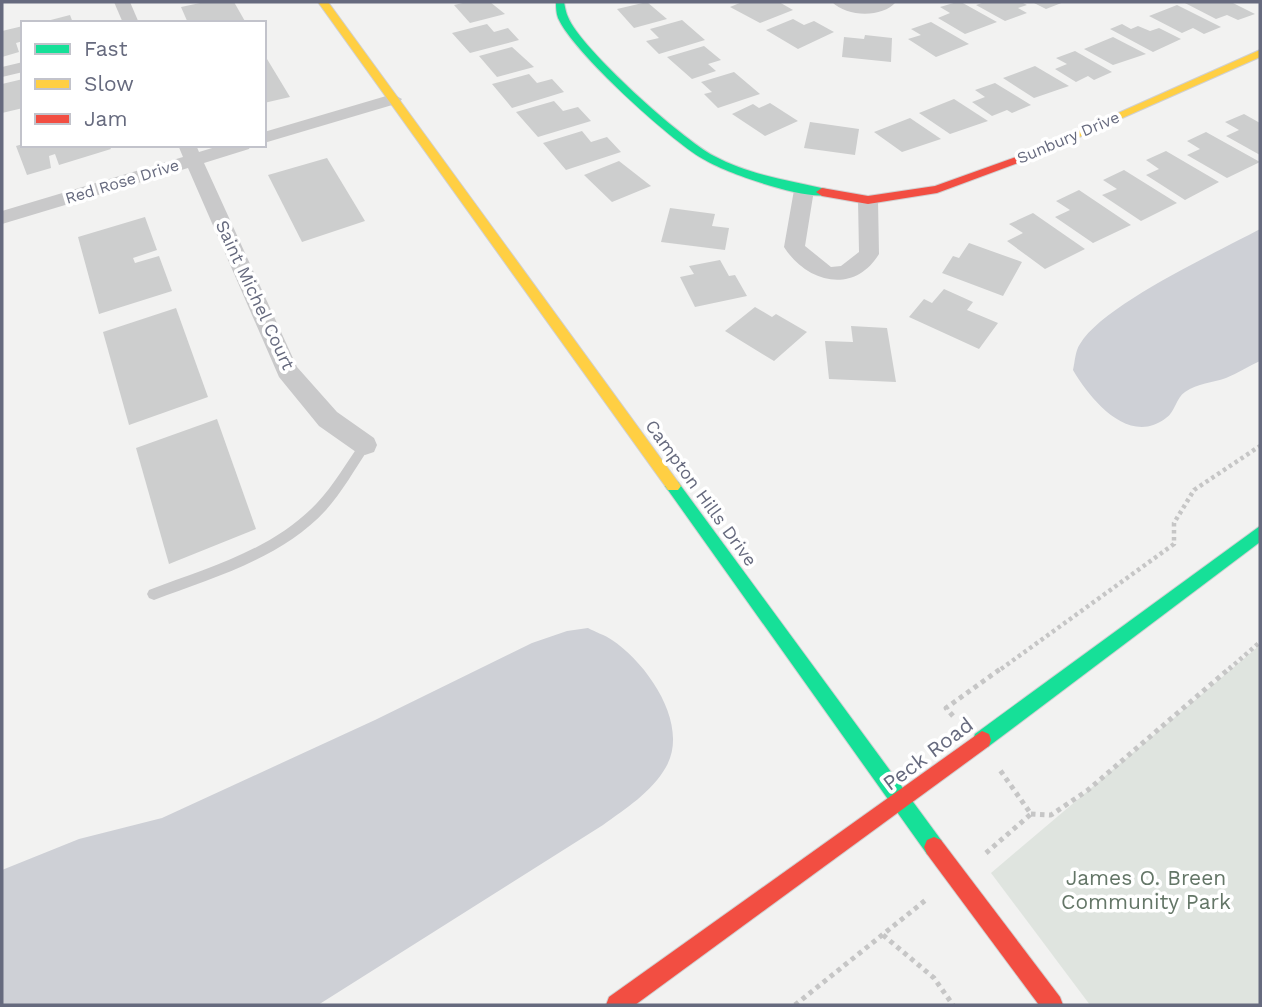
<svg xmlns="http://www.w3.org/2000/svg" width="1262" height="1007" viewBox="0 0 1262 1007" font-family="'Work Sans',sans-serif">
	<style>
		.green { fill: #dfe4df }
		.water { fill: #ced0d6 }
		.building { fill: #cdcece }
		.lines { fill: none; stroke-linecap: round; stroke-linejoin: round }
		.fast-casing { stroke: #d0d0d1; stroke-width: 2 }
		.slow-casing { stroke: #d0d0d1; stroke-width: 2 }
		.jam-casing { stroke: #d0d0d1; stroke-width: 2 }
		.path-far1 { stroke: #c6c6c6; stroke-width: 4.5; stroke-dasharray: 3.5 3.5; stroke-linecap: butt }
		.path { stroke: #c6c6c6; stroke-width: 5; stroke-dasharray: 4.5 4.5; stroke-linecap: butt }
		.lane { fill: #c9c9ca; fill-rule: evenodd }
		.street { fill: #c9c9ca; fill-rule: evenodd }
		.fast { fill: #16e098; fill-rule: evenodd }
		.slow { fill: #ffcf43; fill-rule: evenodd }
		.jam { fill: #f24e42; fill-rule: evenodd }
		.labels { text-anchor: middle; stroke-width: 7; stroke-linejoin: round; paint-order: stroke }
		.far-street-label { font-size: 16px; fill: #666a7e; stroke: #fff }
		.street-label { font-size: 18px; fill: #666a7e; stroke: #fff }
		.near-street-label { font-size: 21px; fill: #666a7e; stroke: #fff }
		.near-park-label { font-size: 21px; fill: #647667; stroke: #fff }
	</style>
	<rect width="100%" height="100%" fill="#f2f2f1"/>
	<polygon class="green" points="1260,645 1260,1005 1090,1005 991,873"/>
	<g class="water">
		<path d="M 1260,229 L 1260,361 C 1249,366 1238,373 1226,378 C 1212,383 1198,383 1185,392 C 1176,398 1175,412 1166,418 C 1129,447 1090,399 1073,370 C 1075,362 1075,351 1080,344 C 1104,304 1216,253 1260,229 Z"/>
		<path d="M 588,628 C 595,632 605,635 612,640 C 648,664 690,725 666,767 C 652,792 625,809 603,825 L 318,1005 L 2,1005 L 2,870 L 79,839 L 162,818 L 375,720 L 532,643 L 567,631 Z"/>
	</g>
	<g class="building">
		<polygon points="205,2 234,2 246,23 188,23 181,7"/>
		<polygon points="467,2 490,2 505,14 470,23 454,5"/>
		<polygon points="647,2 667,19 634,28 617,9"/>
		<polygon points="742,2 779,2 793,10 760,23 730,7"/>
		<polygon points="957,2 961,2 997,22 965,34 938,18 950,13 940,7"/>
		<polygon points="985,2 1021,2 1027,5 1018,8 1027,13 1005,21 976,5"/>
		<polygon points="1032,2 1064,2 1046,9"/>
		<polygon points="1183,2 1231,2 1255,14 1238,20 1227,15 1216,19"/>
		<polygon points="1177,5 1221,27 1204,34 1193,28 1182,33 1149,16"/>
		<polygon points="70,15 73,23 43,23 43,22"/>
		<polygon points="793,19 804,25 814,21 834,32 798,49 766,30"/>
		<polygon points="682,20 705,40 659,54 646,41 659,38 650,29"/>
		<polygon points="931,22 969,44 936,57 908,39 921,35 911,29"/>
		<polygon points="487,24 494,32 508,28 519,40 470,53 452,33"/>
		<polygon points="1122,24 1131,29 1138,26 1150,31 1159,28 1181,39 1153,52 1110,29"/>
		<polygon points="23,26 23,41 16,43 19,52 2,57 2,31"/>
		<polygon points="865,35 892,38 891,62 842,57 844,37 864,39"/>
		<polygon points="1113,37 1146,54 1113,65 1084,49"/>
		<polygon points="704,46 721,60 708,64 716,71 692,79 667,57"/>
		<polygon points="512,47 534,67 497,77 479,56"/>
		<polygon points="1075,51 1112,72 1094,80 1088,76 1076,82 1055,69 1067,64 1056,58"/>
		<polygon points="264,54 290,97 264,103"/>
		<polygon points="1035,66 1069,86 1034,98 1003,78"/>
		<polygon points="734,72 760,94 718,108 704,94 712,92 701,82"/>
		<polygon points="529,74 537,83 552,79 564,92 512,108 492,84"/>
		<polygon points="23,79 23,108 2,113 2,84"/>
		<polygon points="995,83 1031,105 1012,113 1007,110 992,116 972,102 985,97 975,90"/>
		<polygon points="954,99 988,121 950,134 919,113"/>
		<polygon points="554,101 563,111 578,107 591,121 538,137 516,112"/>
		<polygon points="770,103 798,121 765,136 732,114 753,104 759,108"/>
		<polygon points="1244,114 1260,123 1260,155 1226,136 1239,130 1225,122"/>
		<polygon points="910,118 941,139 902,152 874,132"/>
		<polygon points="810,122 859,129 855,155 804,148"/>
		<polygon points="582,131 591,142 607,137 621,152 566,170 543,143"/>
		<polygon points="1206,132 1260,162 1227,178 1187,155 1200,149 1187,141"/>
		<polygon points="23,144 109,145 111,149 59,165 55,154 49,156 51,168 27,175 16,146"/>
		<polygon points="1166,151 1219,182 1185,200 1146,175 1159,169 1146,160"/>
		<polygon points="327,158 365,221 302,242 268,175"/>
		<polygon points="619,161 651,186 612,202 584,175"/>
		<polygon points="1124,170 1177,203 1141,221 1102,195 1117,189 1103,180"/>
		<polygon points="1079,190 1131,225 1093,243 1055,217 1070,210 1056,201"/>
		<polygon points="670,208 715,214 712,226 729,228 725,250 661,242"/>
		<polygon points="1033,213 1085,249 1045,269 1007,241 1023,233 1009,224"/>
		<polygon points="145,217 157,250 133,258 135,263 159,256 172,291 99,314 78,237"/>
		<polygon points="969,243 1022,262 1003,296 942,273 953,256 959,258"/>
		<polygon points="720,260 729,276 735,275 747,296 695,307 680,277 694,274 689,266"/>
		<polygon points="944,289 973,302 967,310 998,323 979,349 909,317 924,299 932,303"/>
		<polygon points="755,307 772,317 776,314 807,332 774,361 725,331"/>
		<polygon points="176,308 208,397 129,425 103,332"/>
		<polygon points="851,326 887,328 896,382 829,379 825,341 853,342"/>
		<polygon points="217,419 256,529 169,564 136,448"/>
	</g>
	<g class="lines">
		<g class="fast-casing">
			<g id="fast">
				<path d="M 556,2 L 564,2 C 565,7 566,13 568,17 C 581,49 682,139 714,156 C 749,175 788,180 826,189 L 826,195 C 801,199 726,173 703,159 C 670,140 573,52 558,18 C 556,13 556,7 556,2 Z"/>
				<polygon points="673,480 678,482 941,840 944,847 941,854 934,857 927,854 668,490 665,486 668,482"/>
				<polygon points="1260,526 1260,542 989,746 982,749 975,746 973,740 975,734"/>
			</g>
		</g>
		<g class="slow-casing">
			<g id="slow">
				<polygon points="318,2 328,2 678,482 681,486 678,490 668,490"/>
				<polygon points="1260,50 1260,57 1034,157 1024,155"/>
			</g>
		</g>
		<g class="jam-casing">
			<g id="jam">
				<polygon points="1030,152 1034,153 1034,157 937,193 868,204 822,196 816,192 822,188 868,196 935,186"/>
				<polygon points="982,731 989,734 991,740 989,746 635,1005 606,1005 609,997"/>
				<polygon points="934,837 941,840 1060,997 1063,1005 1039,1005 927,854 924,847 927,840"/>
			</g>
		</g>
		<g class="path-far1">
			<polyline points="1001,669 1174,544 1174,523 1194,490 1260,446"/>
			<polyline points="1229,669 1260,642"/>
		</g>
		<g class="path">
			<polyline points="953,716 946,708 1003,667"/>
			<polyline points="1031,814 1051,815 1088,790 1231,667"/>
			<polyline points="986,853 1031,814 1000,770"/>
			<polyline points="883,935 934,978 953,1005"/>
			<polyline points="795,1005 927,899"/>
		</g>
		<path class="lane" d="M 365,440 L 369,442 L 371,445 L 369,448 C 355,469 342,492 326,510 C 282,558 213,578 154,600 L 149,598 L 147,594 L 149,590 C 207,568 273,550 317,503 C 334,485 347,462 361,442 Z"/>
		<g class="street">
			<polygon points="114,2 130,2 139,23 123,23"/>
			<path d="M 832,2 L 896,2 C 882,18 847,17 832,2 Z"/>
			<polygon points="23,62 23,72 2,77 2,67"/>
			<polygon points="393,94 402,99 399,103 264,143 264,132"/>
			<polygon points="178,145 196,145 199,152 222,145 251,145 249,149 204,163 297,367 337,412 374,438 377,445 374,452 365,455 356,452 319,426 279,377 188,168 2,224 2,211 183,157"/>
			<path d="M 804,184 L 811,186 L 814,190 L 805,246 L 831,267 L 841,266 L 859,252 L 858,200 L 861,196 L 875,196 L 878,200 L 879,254 C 854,295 807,283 784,247 L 794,190 L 797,186 Z"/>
		</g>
		<use href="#fast" class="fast"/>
		<use href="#slow" class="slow"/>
		<use href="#jam" class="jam"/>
	</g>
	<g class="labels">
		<g class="far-street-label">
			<text transform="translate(1068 137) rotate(-23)" y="6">Sunbury Drive</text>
			<text transform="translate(122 181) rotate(-17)" y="6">Red Rose Drive</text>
		</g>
		<g class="street-label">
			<text transform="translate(255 295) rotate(65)" y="6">Saint Michel Court</text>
			<text transform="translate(701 493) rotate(54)" y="6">Campton Hills Drive</text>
		</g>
		<g class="near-street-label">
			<text transform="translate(928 754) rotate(-37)" y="7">Peck Road</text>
		</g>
		<g class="near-park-label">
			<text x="1146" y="885">James O. Breen<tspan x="1146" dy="24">Community Park</tspan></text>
		</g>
	</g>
	<rect width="1262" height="1007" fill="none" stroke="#666a7e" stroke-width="7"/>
	<rect x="21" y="21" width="245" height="126" fill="#ffffff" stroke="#c2c3cb" stroke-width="2"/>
	<rect x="35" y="44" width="35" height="10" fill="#16e098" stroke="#c2c3cb" stroke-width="2"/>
	<text x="84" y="56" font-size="21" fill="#666a7e">Fast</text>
	<rect x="35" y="79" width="35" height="10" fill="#ffcf43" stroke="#c2c3cb" stroke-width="2"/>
	<text x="84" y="91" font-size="21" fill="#666a7e">Slow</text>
	<rect x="35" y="114" width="35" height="10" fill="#f24e42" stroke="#c2c3cb" stroke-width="2"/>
	<text x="84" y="126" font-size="21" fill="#666a7e">Jam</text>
</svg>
